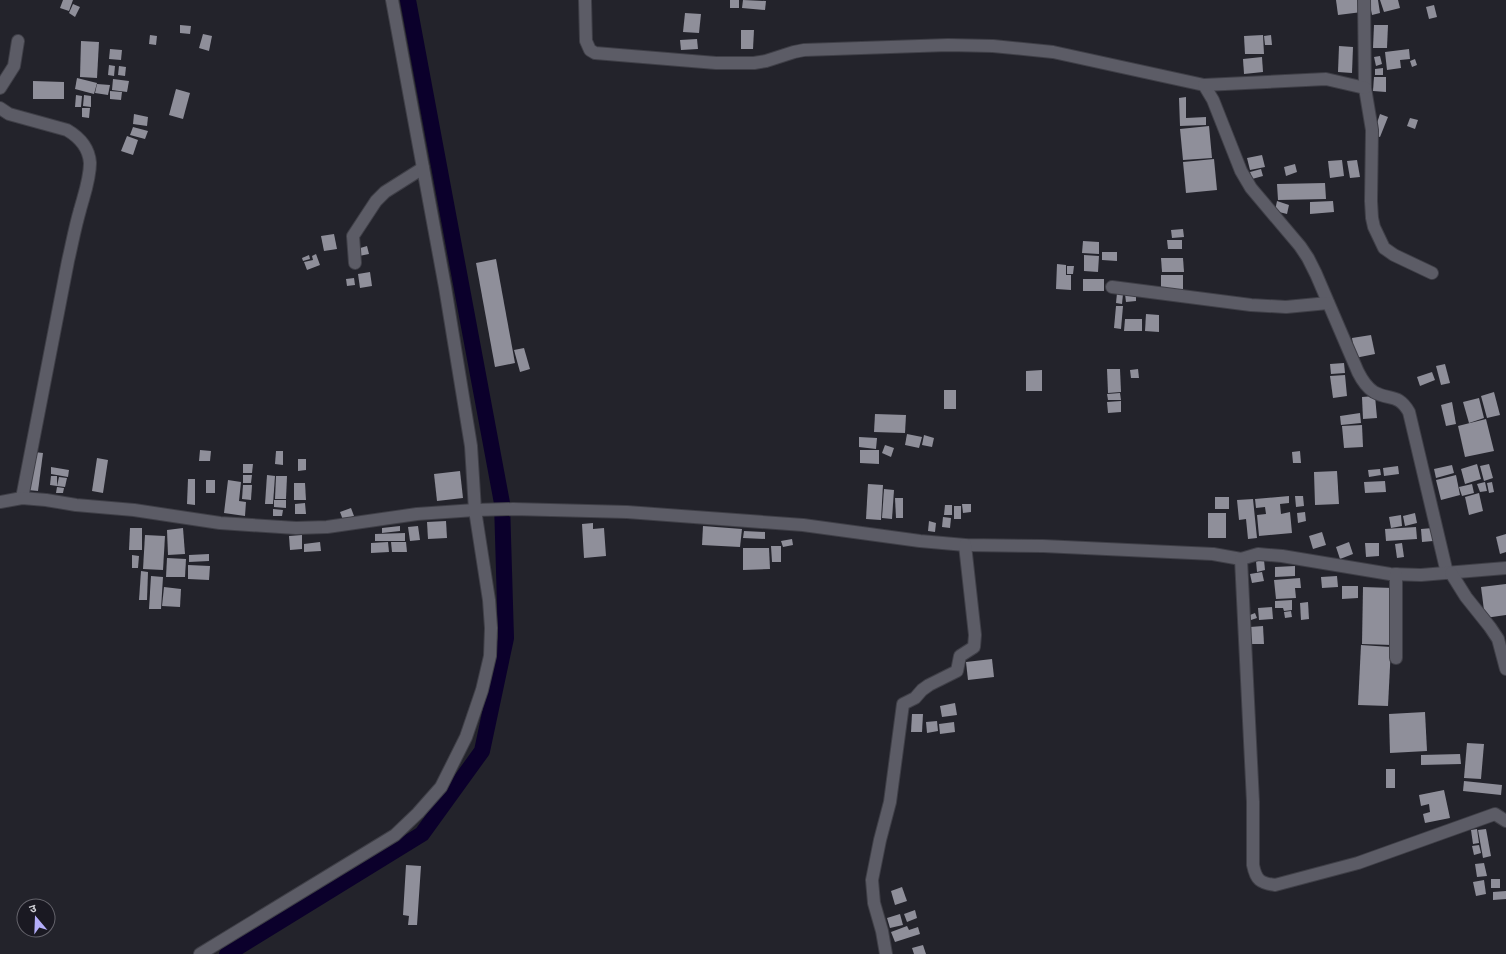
<svg xmlns="http://www.w3.org/2000/svg" width="1506" height="954" viewBox="0 0 1506 954" font-family="'DejaVu Sans','Noto Sans Devanagari',sans-serif">
	<style>
		.lines { fill: none; stroke-linecap: round; stroke-linejoin: round }
		.canal { stroke: #0b002b; stroke-width: 16 }
		.building { fill: #8f8f9a }
		.street-casing { stroke: #3f3f47; stroke-width: 14 }
		.street { stroke: #5c5c66; stroke-width: 12 }
	</style>
	<rect width="100%" height="100%" fill="#23232b"/>
	<g class="lines">
		<polyline class="canal" points="227,954 422,834 482,751 506,638 502,503 408,0"/>
	</g>
	<g class="building">
		<polygon points="63,0 73,0 69,11 60,8"/>
		<rect x="730" y="0" width="9" height="8"/>
		<polygon points="743,0 766,1 765,10 742,8"/>
		<polygon points="1336,0 1361,0 1362,12 1338,15"/>
		<polygon points="1369,0 1378,0 1380,13 1372,15"/>
		<polygon points="1380,0 1398,0 1400,8 1384,12"/>
		<polygon points="73,4 80,7 75,17 69,13"/>
		<polygon points="1434,5 1437,17 1429,19 1426,7"/>
		<polygon points="685,13 701,14 699,33 683,32"/>
		<polygon points="180,25 191,26 190,34 180,33"/>
		<polygon points="1374,25 1388,25 1387,48 1373,48"/>
		<polygon points="741,30 754,30 753,49 741,49"/>
		<polygon points="203,34 212,36 209,51 199,48"/>
		<polygon points="150,35 157,36 156,45 149,44"/>
		<polygon points="1263,35 1264,54 1245,54 1244,36"/>
		<polygon points="1271,35 1272,45 1265,45 1264,36"/>
		<polygon points="697,39 698,49 681,50 680,40"/>
		<polygon points="81,41 99,42 97,78 80,77"/>
		<polygon points="1339,46 1353,47 1352,73 1338,72"/>
		<polygon points="110,49 122,50 121,60 109,59"/>
		<polygon points="1409,49 1410,59 1400,60 1401,68 1387,70 1385,52"/>
		<polygon points="1380,56 1382,64 1376,66 1374,57"/>
		<polygon points="1262,57 1263,72 1244,74 1243,59"/>
		<polygon points="1415,59 1417,65 1412,67 1410,61"/>
		<polygon points="109,65 115,66 114,76 108,75"/>
		<polygon points="119,66 126,67 125,76 118,75"/>
		<polygon points="1383,68 1383,75 1375,75 1375,69"/>
		<polygon points="1374,77 1386,77 1386,92 1373,91"/>
		<polygon points="77,78 97,83 94,94 75,89"/>
		<polygon points="113,79 129,81 127,92 112,90"/>
		<polygon points="33,81 64,82 64,99 33,99"/>
		<polygon points="97,84 110,85 108,95 95,93"/>
		<polygon points="176,89 190,93 183,119 169,115"/>
		<polygon points="110,91 122,92 121,100 110,99"/>
		<polygon points="76,95 82,96 81,107 75,107"/>
		<polygon points="84,95 91,96 91,107 83,106"/>
		<polygon points="1186,97 1186,118 1206,117 1206,125 1180,126 1179,98"/>
		<polygon points="82,108 90,108 89,118 82,117"/>
		<polygon points="134,114 148,117 147,126 133,124"/>
		<polygon points="1380,114 1388,117 1380,137 1373,135"/>
		<polygon points="1410,118 1418,120 1415,129 1407,126"/>
		<polygon points="1209,126 1212,158 1183,160 1180,129"/>
		<polygon points="133,127 148,131 145,139 130,135"/>
		<polygon points="127,136 138,140 133,155 121,151"/>
		<polygon points="1262,155 1265,167 1250,170 1247,158"/>
		<polygon points="1214,159 1217,190 1186,193 1183,162"/>
		<polygon points="1342,160 1344,176 1330,178 1328,161"/>
		<polygon points="1357,160 1360,177 1350,178 1347,161"/>
		<polygon points="1295,164 1297,172 1286,176 1284,167"/>
		<polygon points="1261,169 1263,176 1252,179 1250,172"/>
		<polygon points="1325,183 1326,199 1278,200 1277,184"/>
		<polygon points="1277,201 1289,205 1287,214 1275,211"/>
		<polygon points="1333,201 1334,212 1310,214 1310,202"/>
		<polygon points="1183,229 1184,237 1172,238 1171,230"/>
		<polygon points="334,234 337,249 324,251 321,236"/>
		<polygon points="1167,240 1182,240 1182,249 1168,249"/>
		<polygon points="1083,241 1099,242 1099,254 1082,253"/>
		<polygon points="367,246 369,254 359,256 357,249"/>
		<polygon points="1102,252 1117,252 1117,261 1102,260"/>
		<polygon points="316,254 320,265 307,270 304,262 313,260 312,256"/>
		<polygon points="309,255 310,259 303,261 302,258"/>
		<polygon points="1084,255 1099,256 1098,272 1084,271"/>
		<polygon points="1161,258 1183,258 1184,272 1162,272"/>
		<polygon points="496,259 515,363 495,367 476,263"/>
		<polygon points="1057,264 1066,265 1066,275 1071,275 1071,290 1056,289"/>
		<polygon points="1067,266 1074,266 1073,274 1067,274"/>
		<polygon points="370,272 372,286 360,288 358,274"/>
		<rect x="1161" y="275" width="22" height="14"/>
		<polygon points="354,278 355,285 347,286 346,279"/>
		<rect x="1083" y="279" width="21" height="12"/>
		<polygon points="1117,293 1123,294 1122,304 1116,303"/>
		<polygon points="1136,293 1136,301 1126,302 1125,294"/>
		<polygon points="1116,306 1123,306 1121,329 1114,328"/>
		<polygon points="1146,314 1159,315 1159,332 1145,331"/>
		<polygon points="1125,319 1142,319 1142,331 1124,331"/>
		<polygon points="1371,335 1375,354 1355,358 1352,338"/>
		<polygon points="524,348 530,369 520,372 514,350"/>
		<polygon points="1344,363 1345,373 1331,374 1330,364"/>
		<polygon points="1445,364 1450,383 1441,385 1436,366"/>
		<polygon points="1107,369 1120,369 1121,392 1108,393"/>
		<polygon points="1138,369 1139,378 1131,378 1130,370"/>
		<polygon points="1042,370 1042,391 1026,391 1026,371"/>
		<polygon points="1432,372 1435,380 1420,386 1417,377"/>
		<polygon points="1345,375 1347,396 1333,398 1330,376"/>
		<rect x="944" y="390" width="12" height="19"/>
		<polygon points="1494,392 1500,415 1487,418 1481,396"/>
		<polygon points="1120,393 1121,400 1108,400 1107,394"/>
		<polygon points="1375,396 1377,418 1363,419 1362,397"/>
		<polygon points="1479,398 1484,418 1469,423 1463,402"/>
		<polygon points="1121,401 1121,412 1108,413 1107,402"/>
		<polygon points="1452,402 1456,424 1446,426 1441,405"/>
		<polygon points="1360,413 1361,423 1341,425 1340,416"/>
		<polygon points="875,414 906,415 905,433 874,432"/>
		<polygon points="1486,419 1494,451 1465,457 1458,426"/>
		<polygon points="1362,425 1363,447 1344,448 1342,426"/>
		<polygon points="907,434 922,437 919,448 905,445"/>
		<polygon points="924,435 934,438 932,447 922,445"/>
		<polygon points="859,437 877,438 876,449 859,447"/>
		<polygon points="885,445 894,448 891,457 882,453"/>
		<polygon points="200,450 211,451 210,461 199,461"/>
		<polygon points="860,450 879,450 879,464 860,463"/>
		<polygon points="276,451 283,451 283,465 275,464"/>
		<polygon points="1300,451 1301,463 1293,463 1292,452"/>
		<polygon points="34,452 43,453 38,491 28,490"/>
		<polygon points="97,458 108,460 103,493 92,491"/>
		<polygon points="298,459 306,459 306,470 298,471"/>
		<polygon points="243,464 253,464 252,473 243,473"/>
		<polygon points="1477,464 1481,479 1465,484 1461,469"/>
		<polygon points="1489,464 1493,478 1484,481 1480,466"/>
		<polygon points="1452,465 1454,473 1436,478 1434,469"/>
		<polygon points="1398,466 1399,474 1384,476 1383,468"/>
		<polygon points="51,467 69,470 68,477 51,474"/>
		<polygon points="1380,469 1381,475 1369,477 1368,470"/>
		<polygon points="460,471 463,498 437,501 434,474"/>
		<polygon points="1337,471 1339,504 1315,505 1314,472"/>
		<polygon points="243,475 252,475 251,483 243,483"/>
		<polygon points="267,475 275,476 273,504 265,504"/>
		<polygon points="1456,475 1460,495 1441,500 1436,480"/>
		<polygon points="51,476 57,476 57,486 50,485"/>
		<polygon points="276,476 287,476 286,499 275,499"/>
		<polygon points="59,477 67,478 65,487 57,486"/>
		<polygon points="188,479 195,479 195,505 187,504"/>
		<rect x="206" y="480" width="9" height="13"/>
		<polygon points="228,480 241,482 239,501 246,502 245,516 224,513"/>
		<polygon points="1385,481 1386,492 1365,493 1364,482"/>
		<polygon points="1485,482 1487,491 1480,492 1477,484"/>
		<polygon points="1492,482 1494,492 1489,493 1487,483"/>
		<polygon points="294,483 305,483 306,500 294,500"/>
		<polygon points="868,484 883,485 881,520 866,519"/>
		<polygon points="1472,484 1474,493 1462,496 1459,487"/>
		<polygon points="243,485 252,485 251,500 242,499"/>
		<polygon points="57,487 64,488 63,493 56,493"/>
		<polygon points="884,489 894,490 892,519 882,518"/>
		<polygon points="1479,493 1483,511 1469,515 1465,497"/>
		<polygon points="1289,496 1289,503 1280,504 1281,514 1290,512 1292,533 1259,536 1257,515 1266,514 1265,507 1256,508 1255,499"/>
		<polygon points="1295,496 1303,496 1304,506 1296,507"/>
		<rect x="1215" y="497" width="14" height="12"/>
		<polygon points="895,498 903,498 903,518 896,518"/>
		<polygon points="1253,499 1257,538 1248,539 1246,519 1239,520 1237,500"/>
		<polygon points="274,500 286,500 286,508 274,507"/>
		<polygon points="305,503 306,514 295,514 295,504"/>
		<polygon points="962,504 971,504 971,512 963,513"/>
		<polygon points="945,505 952,505 952,515 944,515"/>
		<rect x="954" y="506" width="7" height="13"/>
		<polygon points="351,508 354,516 343,520 340,512"/>
		<polygon points="273,509 283,510 282,516 273,516"/>
		<polygon points="1305,512 1306,521 1298,523 1297,513"/>
		<rect x="1208" y="513" width="18" height="25"/>
		<polygon points="1415,513 1417,523 1405,526 1403,516"/>
		<polygon points="1401,515 1402,526 1391,528 1389,517"/>
		<polygon points="943,517 951,518 950,528 942,527"/>
		<polygon points="446,521 447,538 428,539 427,522"/>
		<polygon points="929,521 936,523 935,532 928,531"/>
		<polygon points="593,523 593,529 604,528 606,556 584,558 582,524"/>
		<polygon points="400,526 400,531 382,533 382,528"/>
		<polygon points="418,526 420,540 410,541 408,527"/>
		<polygon points="703,526 742,529 740,547 702,545"/>
		<polygon points="1416,527 1417,539 1386,541 1385,529"/>
		<polygon points="130,528 142,528 142,550 129,550"/>
		<polygon points="183,528 185,554 168,555 167,530"/>
		<polygon points="1433,528 1433,541 1422,542 1421,529"/>
		<polygon points="744,531 765,532 765,539 743,538"/>
		<polygon points="1322,532 1326,545 1313,549 1309,536"/>
		<polygon points="405,533 405,541 375,541 375,534"/>
		<polygon points="1506,534 1506,552 1500,554 1496,537"/>
		<polygon points="145,535 165,536 163,570 143,569"/>
		<polygon points="302,535 302,549 290,550 289,536"/>
		<polygon points="792,539 793,545 783,547 781,541"/>
		<polygon points="320,542 321,551 304,552 304,544"/>
		<polygon points="388,542 389,552 371,553 371,543"/>
		<polygon points="391,542 406,542 407,552 392,552"/>
		<polygon points="1349,542 1353,554 1340,559 1336,547"/>
		<polygon points="1365,543 1379,543 1379,556 1366,557"/>
		<polygon points="1402,543 1404,557 1397,558 1395,544"/>
		<polygon points="771,546 781,546 781,562 772,562"/>
		<polygon points="743,548 769,548 770,569 743,570"/>
		<polygon points="209,554 209,561 189,562 189,555"/>
		<polygon points="132,555 139,556 138,568 132,568"/>
		<polygon points="167,558 186,559 185,577 166,577"/>
		<polygon points="1264,560 1265,570 1257,572 1256,561"/>
		<polygon points="188,565 210,566 209,580 188,579"/>
		<polygon points="1295,566 1295,576 1275,577 1275,567"/>
		<polygon points="141,571 148,572 147,600 139,600"/>
		<polygon points="1262,572 1264,581 1252,583 1250,574"/>
		<polygon points="151,576 163,577 161,609 149,609"/>
		<polygon points="1337,576 1338,587 1322,588 1321,577"/>
		<polygon points="1300,578 1301,588 1295,588 1296,598 1276,599 1274,580"/>
		<polygon points="1506,584 1506,615 1485,618 1481,587"/>
		<polygon points="1342,586 1358,586 1358,598 1342,599"/>
		<polygon points="164,587 181,589 180,607 162,606"/>
		<polygon points="1363,587 1393,588 1392,645 1362,644"/>
		<polygon points="1292,600 1292,610 1284,611 1283,608 1275,608 1275,601"/>
		<polygon points="1308,602 1309,619 1301,620 1300,603"/>
		<polygon points="1272,607 1273,619 1259,620 1258,608"/>
		<polygon points="1291,611 1292,617 1285,618 1284,612"/>
		<polygon points="1255,613 1257,618 1251,620 1250,615"/>
		<polygon points="1263,626 1264,644 1251,644 1250,627"/>
		<polygon points="1361,645 1391,647 1388,706 1358,705"/>
		<polygon points="992,659 994,677 968,680 966,662"/>
		<polygon points="955,703 957,715 942,717 940,706"/>
		<polygon points="1425,712 1427,751 1390,753 1389,714"/>
		<polygon points="912,714 923,714 922,732 911,732"/>
		<polygon points="937,721 938,731 927,733 926,722"/>
		<polygon points="954,722 955,732 940,734 939,724"/>
		<polygon points="1467,743 1484,744 1481,779 1464,778"/>
		<polygon points="1460,754 1461,764 1421,765 1421,755"/>
		<rect x="1386" y="769" width="9" height="19"/>
		<polygon points="1464,781 1502,785 1501,795 1463,791"/>
		<polygon points="1444,790 1450,818 1425,823 1423,814 1430,812 1429,804 1421,806 1419,795"/>
		<polygon points="1477,829 1479,843 1473,844 1471,830"/>
		<polygon points="1486,829 1491,856 1483,858 1478,830"/>
		<polygon points="1479,845 1481,853 1474,855 1472,846"/>
		<polygon points="1484,863 1487,876 1477,877 1475,864"/>
		<polygon points="406,865 421,866 417,925 408,925 409,916 403,915"/>
		<rect x="1491" y="879" width="9" height="9"/>
		<polygon points="1484,880 1486,894 1476,896 1473,882"/>
		<polygon points="902,887 907,901 895,905 891,891"/>
		<polygon points="1506,891 1506,899 1493,900 1493,892"/>
		<polygon points="915,910 917,918 907,922 904,914"/>
		<polygon points="900,914 903,925 890,928 887,918"/>
		<polygon points="907,926 909,930 918,927 920,934 895,942 891,932"/>
		<polygon points="923,945 926,954 914,954 912,948"/>
	</g>
	<g class="lines">
		<g class="street-casing">
			<g id="street">
				<path d="M 585,0 L 586,41 L 590,50 L 595,53 L 716,63 L 754,63 L 766,61 L 794,52 L 804,50 L 948,45 L 993,46 L 1053,52 L 1204,85 L 1213,100 L 1241,171 L 1251,188 L 1300,246 L 1308,258 L 1316,274 L 1358,372 C 1362,380 1366,387 1374,392 C 1390,401 1398,393 1409,412 L 1447,573"/>
				<polyline points="1364,0 1365,88 1372,130 1371,201 1372,218 1374,227 1384,248 1394,255 1432,273"/>
				<polyline points="1204,85 1326,79 1365,88"/>
				<polyline points="0,88 14,66 18,41"/>
				<path d="M 0,108 L 9,114 L 67,130 C 79,137 89,148 90,163 C 90,179 84,195 80,210 C 75,227 72,244 68,261 C 52,340 37,419 22,498"/>
				<polyline points="355,263 353,236 376,201 385,192 423,168"/>
				<polyline points="1112,287 1251,305 1286,307 1328,303"/>
				<polyline points="0,502 22,498 46,500 76,505 134,510 220,523 296,528 327,527 417,514 475,510 513,509 627,512 803,525 920,541 965,545 1043,546 1213,554 1241,559 1258,554 1282,556 1390,574 1421,575 1506,568"/>
				<path d="M 1241,559 L 1253,802 L 1253,865 C 1256,880 1260,883 1275,885 L 1358,863 L 1495,814 L 1506,821"/>
				<polyline points="1451,573 1466,597 1490,627 1498,639 1506,669"/>
				<polyline points="1396,574 1396,658"/>
				<polyline points="200,954 395,835 418,813 441,787 466,737 482,690 490,656 491,628 489,600 475,510 471,446 445,287 392,0"/>
				<polyline points="886,954 882,931 874,903 872,880 880,840 890,802 903,704 915,698 922,690 929,685 957,671 960,656 974,647 975,635 965,545"/>
			</g>
		</g>
		<use href="#street" class="street"/>
	</g>
	<g transform="translate(36 918) rotate(341)"><circle r="19" fill="#1a1922" stroke="#64636b"/>
	<path d="M0-3L7 15L0 10L-7 15Z" fill="#b3adf9"/>
	<text y="-6" font-size="11" font-weight="bold" text-anchor="middle" fill="#d2d2d8">उ</text>
	</g>
</svg>
